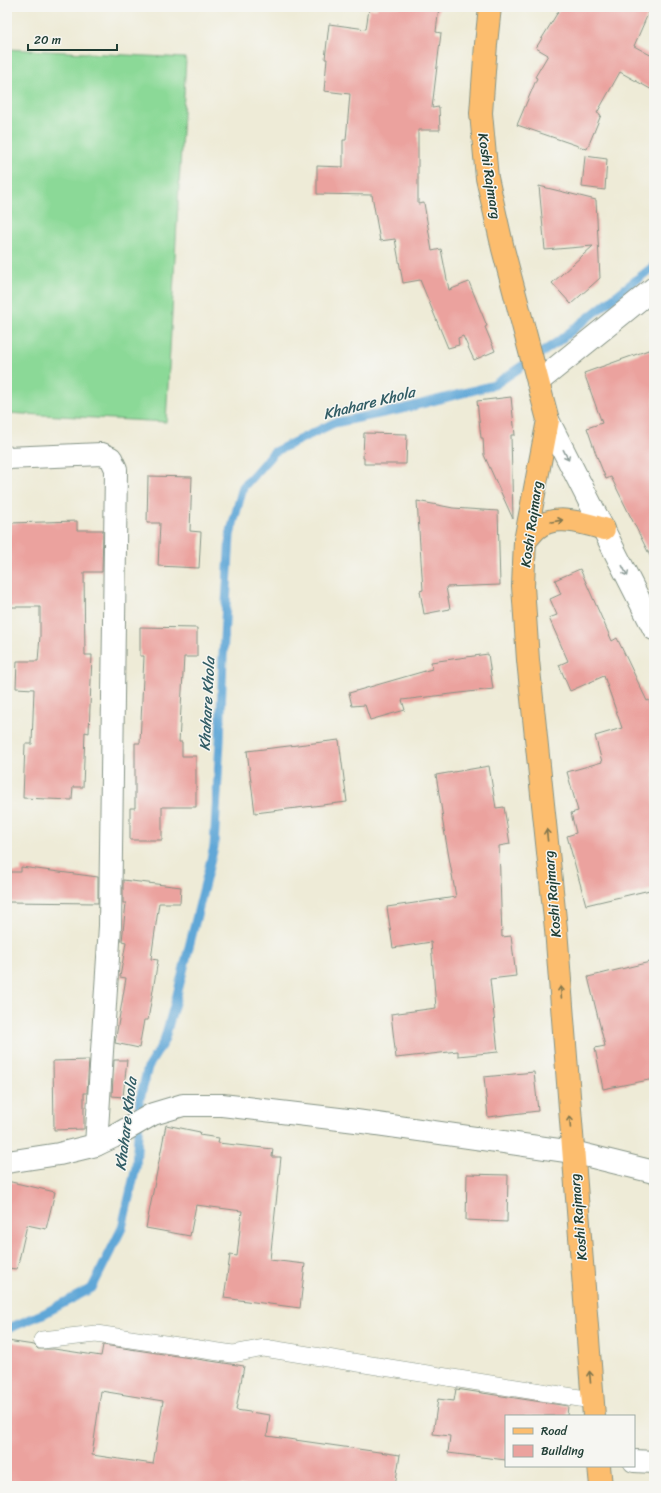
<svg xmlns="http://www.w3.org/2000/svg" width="661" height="1493" viewBox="0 0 661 1493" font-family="Sriracha,sans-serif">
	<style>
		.pitch { fill: #8bd997; stroke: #558b66 }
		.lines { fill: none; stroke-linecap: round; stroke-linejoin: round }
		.stream { stroke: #60a7d7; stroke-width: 9 }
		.building { fill: #eba29e; fill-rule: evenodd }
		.service-casing { stroke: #869486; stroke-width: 18 }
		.minor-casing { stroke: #869486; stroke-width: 24 }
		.primary-casing { stroke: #869486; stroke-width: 24 }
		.service { stroke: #fff; stroke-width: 17 }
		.minor { stroke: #fff; stroke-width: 22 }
		.primary { stroke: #fcbd6e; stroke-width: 22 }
		.oneway { stroke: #8f9e9a }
		.oneway2 { stroke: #82774e }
		.labels { text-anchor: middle; stroke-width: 3; stroke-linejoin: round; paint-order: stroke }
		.street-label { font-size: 14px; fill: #1f3d34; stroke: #f6f6f2 }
		.water-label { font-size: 15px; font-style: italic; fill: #325d65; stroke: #f6f6f2 }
	</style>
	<rect width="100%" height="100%" fill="#f6f6f2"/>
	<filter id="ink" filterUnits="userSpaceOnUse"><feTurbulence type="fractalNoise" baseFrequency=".025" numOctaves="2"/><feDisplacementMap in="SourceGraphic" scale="8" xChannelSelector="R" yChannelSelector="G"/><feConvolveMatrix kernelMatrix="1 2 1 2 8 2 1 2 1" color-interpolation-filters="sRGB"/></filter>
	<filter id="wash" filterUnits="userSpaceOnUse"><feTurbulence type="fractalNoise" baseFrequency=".012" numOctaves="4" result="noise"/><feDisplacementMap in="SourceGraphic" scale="16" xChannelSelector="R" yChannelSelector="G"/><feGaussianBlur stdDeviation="0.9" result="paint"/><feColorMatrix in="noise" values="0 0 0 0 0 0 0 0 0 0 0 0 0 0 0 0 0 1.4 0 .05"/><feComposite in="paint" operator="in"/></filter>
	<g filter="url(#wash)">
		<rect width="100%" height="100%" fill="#eeebd7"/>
		<polygon class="pitch" points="7,49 186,58 166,422 7,413"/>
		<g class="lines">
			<polyline class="stream" points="7,1329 45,1313 92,1288 122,1228 136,1167 140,1099 148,1067 164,1041 176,999 214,847 220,741 223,656 230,535 243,487 274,452 334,423 402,409 494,385 556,343 654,266"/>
		</g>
		<g id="blocks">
			<g class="building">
				<polygon points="377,7 439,7 436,32 441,33 432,108 439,107 440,130 418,130 418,204 424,203 432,251 441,249 449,290 469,282 487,326 485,327 495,351 474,360 463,336 458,338 459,345 448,348 420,280 403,283 395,239 380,241 372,195 317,194 317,166 343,167 343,140 346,140 350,94 324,91 327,59 325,59 329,24 366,29 369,9 377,9"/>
				<polygon points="561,7 651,7 634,46 654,57 654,91 620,72 597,113 601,115 587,149 517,125 537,78 535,77 548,55 536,48"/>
				<polygon points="585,156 607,159 605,190 582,187"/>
				<polygon points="539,186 596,200 600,278 571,304 552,283 593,246 545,250"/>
				<polygon points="654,348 654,564 611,477 606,479 596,454 587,428 602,423 584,373"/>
				<polygon points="511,397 515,435 511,435 513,519 484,455 483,438 481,438 477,401"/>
				<polygon points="364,433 407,434 406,464 364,464 364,458 363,458"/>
				<polygon points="148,476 192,477 190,531 201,532 199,568 158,566 160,523 147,523"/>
				<polygon points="417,501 453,508 498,511 500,585 446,587 450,609 424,614 420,591 423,590"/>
				<polygon points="77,521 77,530 103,530 102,572 84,572 85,655 92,655 89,733 85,732 83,787 73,787 72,800 23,798 25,744 32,744 34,689 16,688 17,661 38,661 40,636 40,607 7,607 7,534 10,534 10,523"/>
				<polygon points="580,569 612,641 617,638 647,701 649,700 654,714 654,889 586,905 567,836 576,833 571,813 578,811 567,772 602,762 595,736 622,728 604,676 570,691 559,665 568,661 549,618 557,615 550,599 561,594 555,580"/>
				<polygon points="140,627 197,628 197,657 184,657 179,742 182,742 182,756 196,756 196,807 162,807 162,840 130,840 130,808 135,808 135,743 140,743 144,656 140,656"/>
				<polygon points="488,654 493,689 402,700 405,710 370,720 365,705 352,706 349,693 432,669 431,662"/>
				<polygon points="339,740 347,802 255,813 247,751"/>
				<polygon points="489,766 496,808 504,807 510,844 499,846 502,937 511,936 516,976 490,979 498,1052 458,1056 458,1051 396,1058 391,1014 436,1008 431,942 393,948 387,907 456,897 442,818 443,818 436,775"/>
				<polygon points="21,867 98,877 98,903 7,902 7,872 21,872"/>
				<polygon points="123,880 181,887 180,903 159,903 151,959 158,960 148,1020 144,1020 139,1048 115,1043 126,978 120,977 126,942 122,941 126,903 123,903"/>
				<polygon points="654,961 654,1079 603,1089 595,1048 605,1046 588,977"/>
				<polygon points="89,1060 87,1093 84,1093 84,1129 54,1130 53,1061"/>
				<polygon points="114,1060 127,1060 123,1097 112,1096"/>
				<polygon points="534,1072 538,1111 488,1117 484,1077"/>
				<polygon points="166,1125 200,1132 199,1135 219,1138 218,1143 273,1149 272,1157 281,1157 270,1260 305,1264 300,1308 224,1298 230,1255 237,1256 242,1211 196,1205 190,1236 146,1228"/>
				<polygon points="467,1174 508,1175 507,1222 466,1220"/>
				<polygon points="7,1181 55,1192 46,1229 27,1225 17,1269 7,1268"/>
				<path d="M 7,1341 L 34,1345 L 38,1349 L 54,1349 L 101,1356 L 103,1345 L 244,1366 L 236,1410 L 270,1415 L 267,1436 L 400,1455 L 395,1486 L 7,1486 ZM 101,1391 L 163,1401 L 153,1464 L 92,1455 Z"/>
				<polygon points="456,1389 568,1406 567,1416 506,1416 506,1460 448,1453 450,1436 433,1434 438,1399 454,1401"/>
			</g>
		</g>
	</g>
	<g filter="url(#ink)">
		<use href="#blocks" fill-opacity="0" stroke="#869486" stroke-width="1"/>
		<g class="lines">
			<g class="service-casing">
				<polyline id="service" points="42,1340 96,1334 233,1354 264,1348 592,1400"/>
			</g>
			<g class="minor-casing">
				<g id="minor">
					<polyline points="538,382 654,288"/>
					<polyline points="548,420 654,629"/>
					<polyline points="7,458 102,454 111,458 116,469 110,926 96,1145"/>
					<polyline points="7,1162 59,1154 96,1145 113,1137 153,1114 183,1105 222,1105 356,1121 573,1152 654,1172"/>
					<polyline points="634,1461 654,1462"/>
				</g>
			</g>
			<g class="primary-casing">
				<g id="primary">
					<polyline points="490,7 486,44 481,113 487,178 503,249 548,420 525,541 523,586 528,660 556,929 594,1416"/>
					<path d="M 525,541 C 529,537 532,533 536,529 C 554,513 584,523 604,529"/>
					<polyline points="599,1466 601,1486"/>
				</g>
			</g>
			<use href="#service" class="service"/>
			<use href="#minor" class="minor"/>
			<use href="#primary" class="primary"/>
		</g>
		<defs><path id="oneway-shaft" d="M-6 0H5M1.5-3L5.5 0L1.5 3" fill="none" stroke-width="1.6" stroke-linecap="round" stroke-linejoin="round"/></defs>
		<g class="oneway">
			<use href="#oneway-shaft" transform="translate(566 455) rotate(63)"/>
			<use href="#oneway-shaft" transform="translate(625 571) rotate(63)"/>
		</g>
		<g class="oneway2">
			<use href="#oneway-shaft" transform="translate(557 521) rotate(-10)"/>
			<use href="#oneway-shaft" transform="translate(547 835) rotate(-96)"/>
			<use href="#oneway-shaft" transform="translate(561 992) rotate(-94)"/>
			<use href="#oneway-shaft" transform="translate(570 1122) rotate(-94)"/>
			<use href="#oneway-shaft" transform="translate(590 1377) rotate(-95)"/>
		</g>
	</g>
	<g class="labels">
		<g class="street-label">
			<text transform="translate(490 176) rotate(81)" y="5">Koshi Rajmarg</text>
			<text transform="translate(531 524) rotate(-82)" y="5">Koshi Rajmarg</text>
			<text transform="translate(552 894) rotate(-95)" y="5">Koshi Rajmarg</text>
			<text transform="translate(578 1217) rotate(-95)" y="5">Koshi Rajmarg</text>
		</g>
		<g class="water-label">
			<text transform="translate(369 403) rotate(-14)" y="5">Khahare Khola</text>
			<text transform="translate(207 704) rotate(-87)" y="5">Khahare Khola</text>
			<text transform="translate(126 1124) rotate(-83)" y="5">Khahare Khola</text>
		</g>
	</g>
	<rect width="661" height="1493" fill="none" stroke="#f6f6f2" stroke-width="24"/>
	<rect x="505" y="1415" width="130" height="52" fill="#f6f6f2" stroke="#a0aca6"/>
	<rect x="513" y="1428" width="20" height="6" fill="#fcbd6e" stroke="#a0aca6"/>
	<text x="541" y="1435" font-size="12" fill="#1f3d34">Road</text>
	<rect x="513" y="1445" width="20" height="12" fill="#eba29e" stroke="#a0aca6"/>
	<text x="541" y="1455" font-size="12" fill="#1f3d34">Building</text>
	<path d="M28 44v6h89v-6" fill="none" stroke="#1f3d34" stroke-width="2"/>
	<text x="34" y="44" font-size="12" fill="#1f3d34" stroke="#f6f6f2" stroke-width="3" paint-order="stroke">20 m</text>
</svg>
